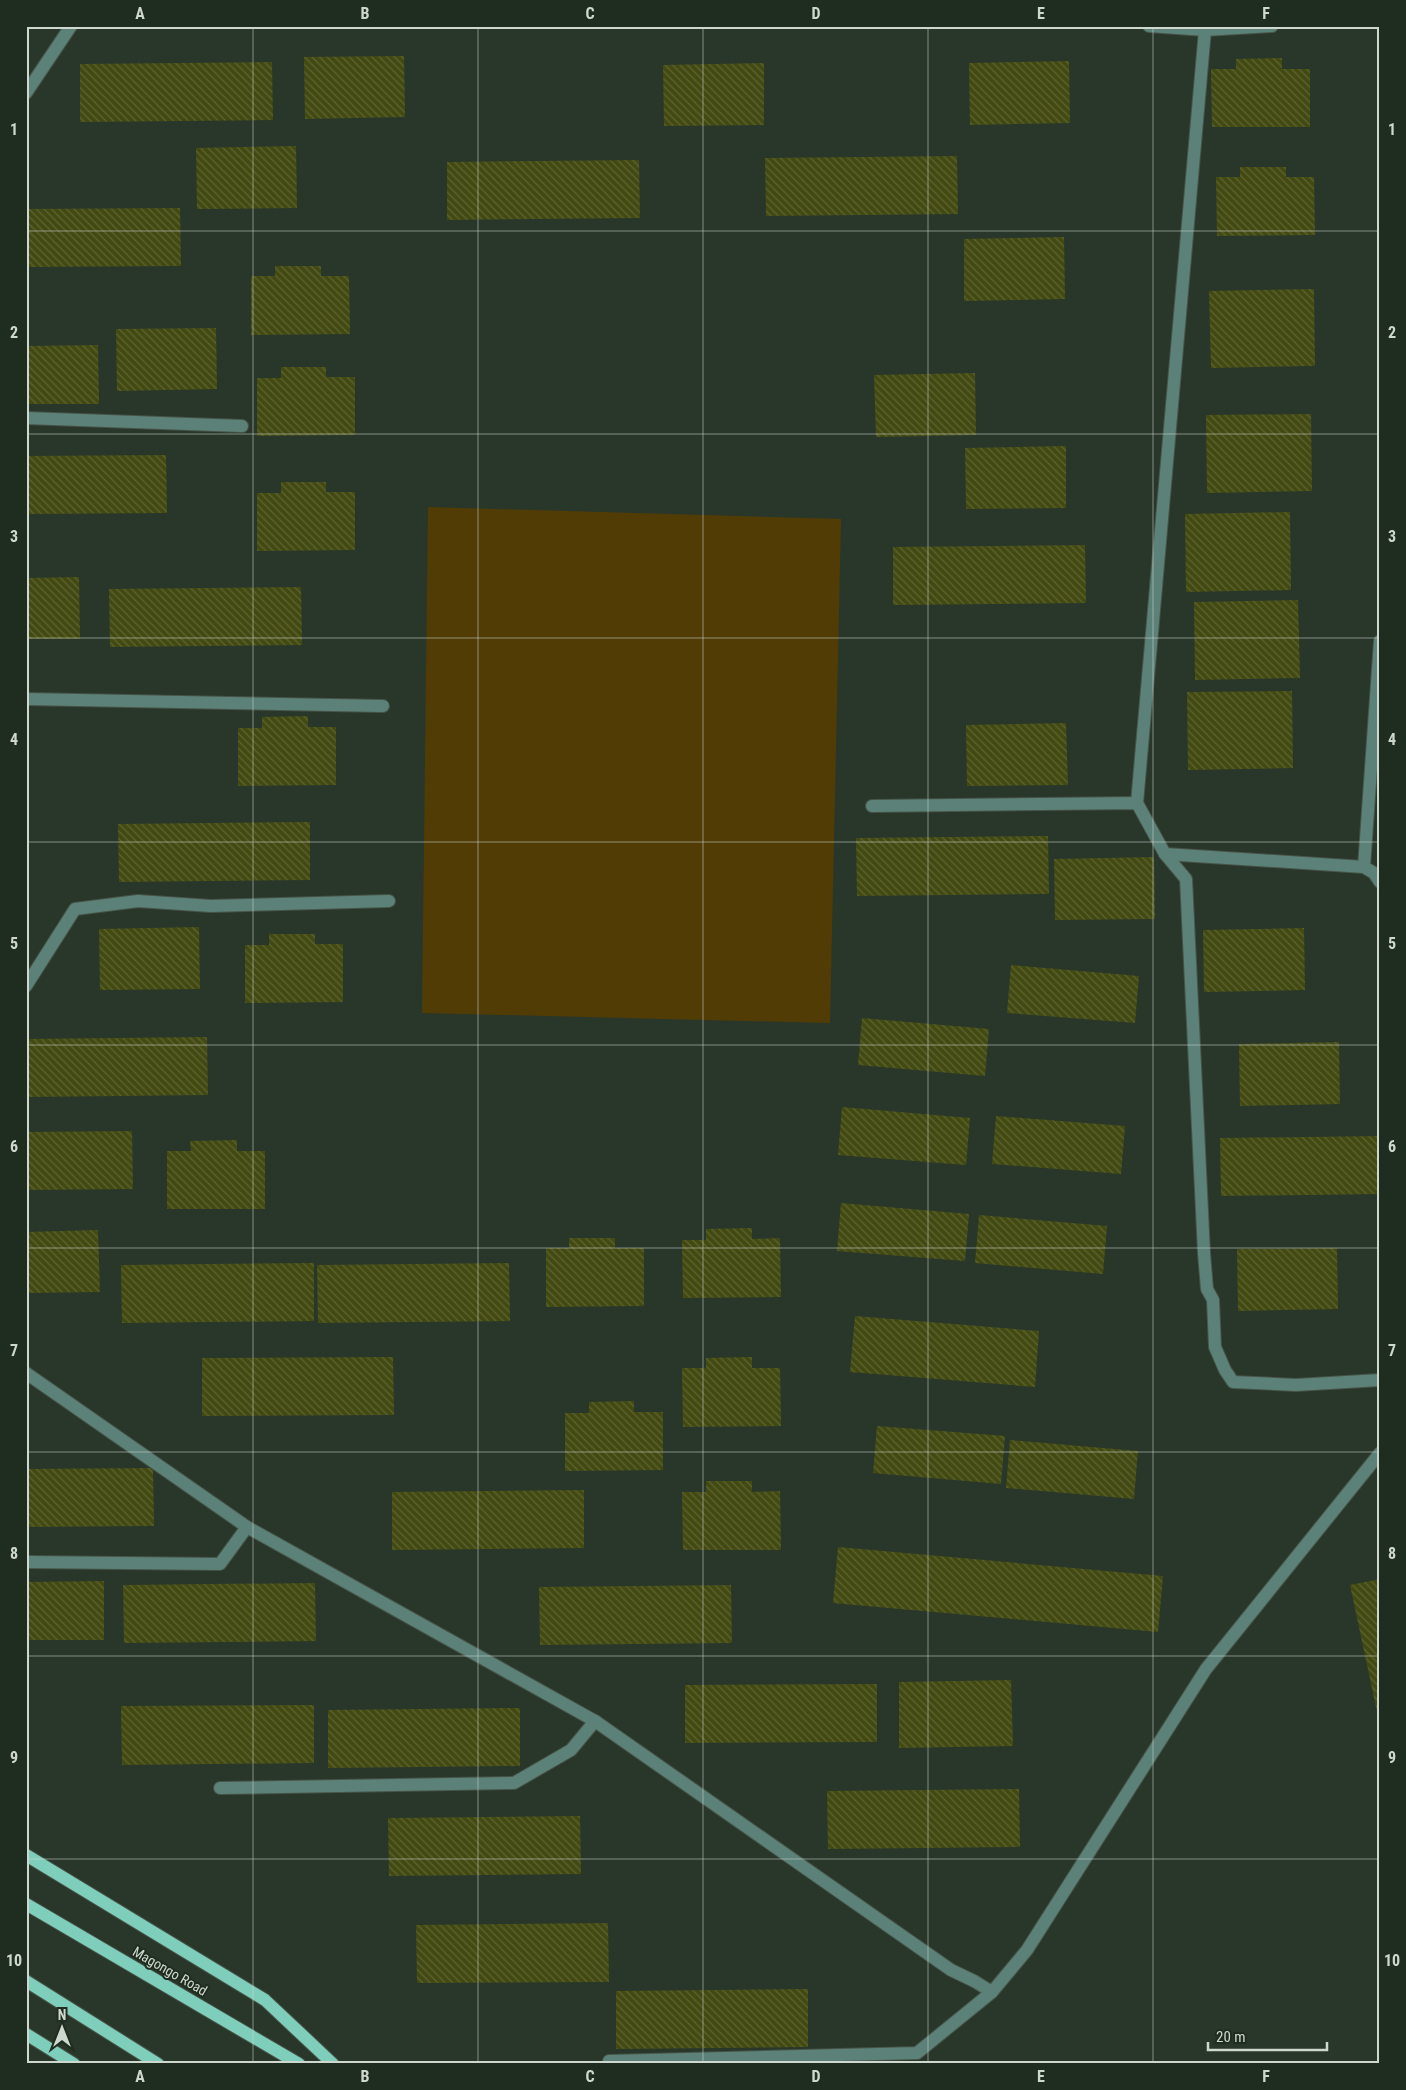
<svg xmlns="http://www.w3.org/2000/svg" width="1406" height="2090" viewBox="0 0 1406 2090" font-family="'Roboto Condensed',sans-serif">
	<style>
		.pitch { fill: #513c06 }
		.building { fill: url(#building-back-hatch) }
		.lines { fill: none; stroke-linecap: round; stroke-linejoin: round }
		.minor-casing { stroke: #475448; stroke-width: 14 }
		.major-casing { stroke: #475448; stroke-width: 14 }
		.minor { stroke: #5c8178; stroke-width: 12 }
		.major { stroke: #7fcebc; stroke-width: 12 }
		.grid { fill: none; stroke: #cfd8cf; stroke-width: 1; stroke-opacity: 0.55 }
		.labels { text-anchor: middle; stroke-width: 4; stroke-linejoin: round; paint-order: stroke }
		.street-label { font-size: 14px; fill: #cfd8cf; stroke: #1f2d20 }
		.neatline { fill: none; stroke: #cfd8cf; stroke-width: 2 }
		.grid-label { font-size: 16px; text-anchor: middle; font-weight: bold; fill: #cfd8cf }
	</style>
	<defs>
		<pattern id="building-back-hatch" width="6" height="6" patternUnits="userSpaceOnUse" patternTransform="scale(1.25)"><rect width="6" height="6" fill="#434a11"/><path d="M-1 5l2 2M0 0l6 6M5-1l2 2" fill="none" stroke="#5d6333"/></pattern>
	</defs>
	<rect width="100%" height="100%" fill="#29372a"/>
	<polygon class="pitch" points="428,507 841,519 830,1023 422,1013"/>
	<g class="building">
		<polygon points="404,56 405,117 305,119 304,57"/>
		<polygon points="1282,58 1282,69 1310,69 1310,127 1212,127 1211,69 1236,69 1236,59"/>
		<polygon points="1069,61 1070,123 970,125 969,63"/>
		<polygon points="272,62 273,120 80,122 80,64"/>
		<polygon points="764,63 764,125 664,126 663,65"/>
		<polygon points="296,146 297,208 197,209 196,148"/>
		<polygon points="957,156 958,214 766,216 765,158"/>
		<polygon points="639,160 640,218 447,220 447,162"/>
		<polygon points="1240,167 1286,167 1286,177 1314,177 1315,235 1217,236 1216,177 1240,177"/>
		<polygon points="180,208 181,266 26,267 26,209"/>
		<polygon points="1064,237 1065,299 964,301 964,239"/>
		<polygon points="275,266 321,266 321,276 349,276 350,334 251,335 251,276 275,276"/>
		<polygon points="1314,289 1315,366 1211,368 1209,291"/>
		<polygon points="216,328 217,389 117,391 116,329"/>
		<polygon points="98,345 99,404 26,404 26,346"/>
		<polygon points="281,367 326,367 326,377 355,377 355,435 257,436 257,378 281,378"/>
		<polygon points="975,373 976,435 876,437 874,375"/>
		<polygon points="1311,414 1312,491 1207,493 1206,415"/>
		<polygon points="1066,446 1066,508 966,509 965,448"/>
		<polygon points="166,455 167,513 26,514 26,456"/>
		<polygon points="281,482 326,482 326,492 355,492 355,550 257,551 257,493 281,493"/>
		<polygon points="1290,512 1291,590 1186,592 1185,514"/>
		<polygon points="1085,545 1086,603 893,605 893,547"/>
		<polygon points="79,577 80,639 26,639 26,578"/>
		<polygon points="301,587 302,645 110,647 109,589"/>
		<polygon points="1298,600 1300,678 1195,680 1194,602"/>
		<polygon points="1292,691 1293,768 1188,770 1187,692"/>
		<polygon points="308,716 308,727 336,727 336,785 238,786 238,728 262,728 262,717"/>
		<polygon points="1066,723 1068,785 967,786 966,725"/>
		<polygon points="310,822 310,880 119,882 118,824"/>
		<polygon points="1048,836 1049,894 857,896 856,838"/>
		<polygon points="1154,857 1155,919 1055,920 1054,859"/>
		<polygon points="199,927 200,989 100,990 99,929"/>
		<polygon points="1304,928 1305,990 1204,992 1203,930"/>
		<polygon points="269,934 315,934 315,944 343,944 343,1002 245,1003 245,945 269,945"/>
		<polygon points="1011,965 1139,976 1135,1023 1007,1013"/>
		<polygon points="862,1018 989,1029 985,1076 858,1065"/>
		<polygon points="207,1037 208,1095 26,1097 26,1039"/>
		<polygon points="1339,1042 1340,1104 1240,1106 1239,1044"/>
		<polygon points="842,1107 970,1118 966,1165 838,1155"/>
		<polygon points="996,1116 1125,1126 1121,1174 992,1164"/>
		<polygon points="132,1131 133,1189 26,1190 26,1132"/>
		<polygon points="1380,1136 1380,1194 1221,1196 1220,1138"/>
		<polygon points="237,1140 237,1151 265,1151 265,1209 167,1209 167,1151 191,1151 190,1141"/>
		<polygon points="841,1203 969,1214 965,1261 837,1251"/>
		<polygon points="979,1215 1107,1226 1103,1274 975,1263"/>
		<polygon points="752,1228 752,1239 780,1238 781,1297 683,1298 682,1240 706,1240 706,1229"/>
		<polygon points="98,1230 100,1292 26,1293 26,1232"/>
		<polygon points="569,1238 615,1238 615,1248 644,1248 644,1306 546,1307 546,1248 569,1248"/>
		<polygon points="1337,1248 1338,1309 1238,1311 1237,1249"/>
		<polygon points="314,1263 314,1321 122,1323 121,1265"/>
		<polygon points="509,1263 510,1321 318,1323 317,1265"/>
		<polygon points="855,1316 1039,1331 1035,1387 850,1372"/>
		<polygon points="393,1357 394,1415 202,1416 202,1358"/>
		<polygon points="752,1357 752,1368 780,1368 781,1426 683,1427 682,1368 706,1368 706,1358"/>
		<polygon points="634,1401 634,1412 663,1412 663,1470 565,1471 565,1413 589,1413 589,1402"/>
		<polygon points="877,1426 1005,1436 1001,1484 873,1473"/>
		<polygon points="1010,1440 1138,1451 1134,1499 1006,1488"/>
		<polygon points="153,1468 154,1526 26,1527 26,1469"/>
		<polygon points="706,1481 752,1481 752,1492 780,1491 781,1550 683,1550 682,1492 706,1492"/>
		<polygon points="584,1490 584,1548 392,1550 392,1492"/>
		<polygon points="838,1547 1163,1576 1158,1632 833,1603"/>
		<polygon points="1380,1579 1380,1721 1379,1721 1350,1585"/>
		<polygon points="104,1581 104,1640 26,1640 26,1582"/>
		<polygon points="315,1583 316,1641 124,1643 123,1585"/>
		<polygon points="731,1585 732,1643 540,1645 539,1587"/>
		<polygon points="1011,1680 1013,1746 899,1748 899,1682"/>
		<polygon points="877,1684 877,1742 685,1743 685,1685"/>
		<polygon points="314,1705 314,1763 122,1765 121,1706"/>
		<polygon points="520,1708 520,1766 328,1768 328,1710"/>
		<polygon points="1019,1789 1020,1847 828,1849 827,1791"/>
		<polygon points="580,1816 581,1874 389,1876 388,1818"/>
		<polygon points="608,1923 609,1982 417,1983 416,1925"/>
		<polygon points="808,1989 808,2047 616,2049 616,1991"/>
	</g>
	<g class="lines">
		<g class="minor-casing">
			<g id="minor">
				<polyline points="1149,26 1205,30 1272,26"/>
				<polyline points="26,93 71,26"/>
				<polyline points="26,418 242,426"/>
				<polyline points="1380,641 1364,867 1374,873 1380,882"/>
				<polyline points="26,699 383,706"/>
				<polyline points="1137,803 1205,30"/>
				<polyline points="872,806 1137,803 1165,854 1364,867"/>
				<polyline points="1165,854 1186,879 1204,1253 1207,1289 1213,1300 1215,1347 1225,1370 1233,1382 1296,1385 1380,1380"/>
				<polyline points="26,986 75,909 138,901 211,906 389,901"/>
				<polyline points="26,1373 247,1527 595,1721 951,1970 974,1981 992,1992 1027,1950 1206,1669 1380,1453"/>
				<polyline points="26,1562 220,1564 247,1527"/>
				<polyline points="220,1788 514,1783 571,1750 595,1721"/>
				<polyline points="609,2061 917,2053 992,1992"/>
			</g>
		</g>
		<g class="major-casing">
			<g id="major">
				<polyline points="26,1855 265,2000 333,2064"/>
				<polyline points="26,1904 299,2064"/>
				<polyline points="26,1981 158,2064"/>
				<polyline points="26,2034 74,2064"/>
			</g>
		</g>
		<use href="#minor" class="minor"/>
		<use href="#major" class="major"/>
	</g>
	<path class="grid" d="M 253,26 L 253,2064M 478,26 L 478,2064M 703,26 L 703,2064M 928,26 L 928,2064M 1153,26 L 1153,2064M 26,231 L 1380,231M 26,434 L 1380,434M 26,638 L 1380,638M 26,842 L 1380,842M 26,1045 L 1380,1045M 26,1248 L 1380,1248M 26,1452 L 1380,1452M 26,1656 L 1380,1656M 26,1859 L 1380,1859"/>
	<g class="labels">
		<g class="street-label">
			<text transform="translate(170 1971) rotate(30)" y="5">Magongo Road</text>
		</g>
	</g>
	<rect width="1406" height="2090" fill="none" stroke="#1f2d20" stroke-width="55"/>
	<g transform="translate(62 2028)" stroke="#1f2d20" stroke-width="4" paint-order="stroke">
	<path d="M0-4L9 19L0 12L-9 19Z" fill="#cfd8cf"/>
	<text y="-8" font-size="14" font-weight="bold" text-anchor="middle" fill="#cfd8cf">N</text>
	</g>
	<path d="M1208 2042v8h119v-8" fill="none" stroke="#cfd8cf" stroke-width="2.5"/>
	<text x="1216" y="2042" font-size="15" fill="#cfd8cf" stroke="#1f2d20" stroke-width="4" paint-order="stroke">20 m</text>
	<rect x="28" y="28" width="1350" height="2034" class="neatline"/>
	<g class="grid-label">
		<text x="140" y="19">A</text>
		<text x="365" y="19">B</text>
		<text x="590" y="19">C</text>
		<text x="816" y="19">D</text>
		<text x="1041" y="19">E</text>
		<text x="1266" y="19">F</text>
		<text x="14" y="135">1</text>
		<text x="1392" y="135">1</text>
		<text x="14" y="338">2</text>
		<text x="1392" y="338">2</text>
		<text x="14" y="542">3</text>
		<text x="1392" y="542">3</text>
		<text x="14" y="745">4</text>
		<text x="1392" y="745">4</text>
		<text x="14" y="949">5</text>
		<text x="1392" y="949">5</text>
		<text x="14" y="1152">6</text>
		<text x="1392" y="1152">6</text>
		<text x="14" y="1356">7</text>
		<text x="1392" y="1356">7</text>
		<text x="14" y="1559">8</text>
		<text x="1392" y="1559">8</text>
		<text x="14" y="1763">9</text>
		<text x="1392" y="1763">9</text>
		<text x="14" y="1966">10</text>
		<text x="1392" y="1966">10</text>
		<text x="140" y="2082">A</text>
		<text x="365" y="2082">B</text>
		<text x="590" y="2082">C</text>
		<text x="816" y="2082">D</text>
		<text x="1041" y="2082">E</text>
		<text x="1266" y="2082">F</text>
	</g>
</svg>
